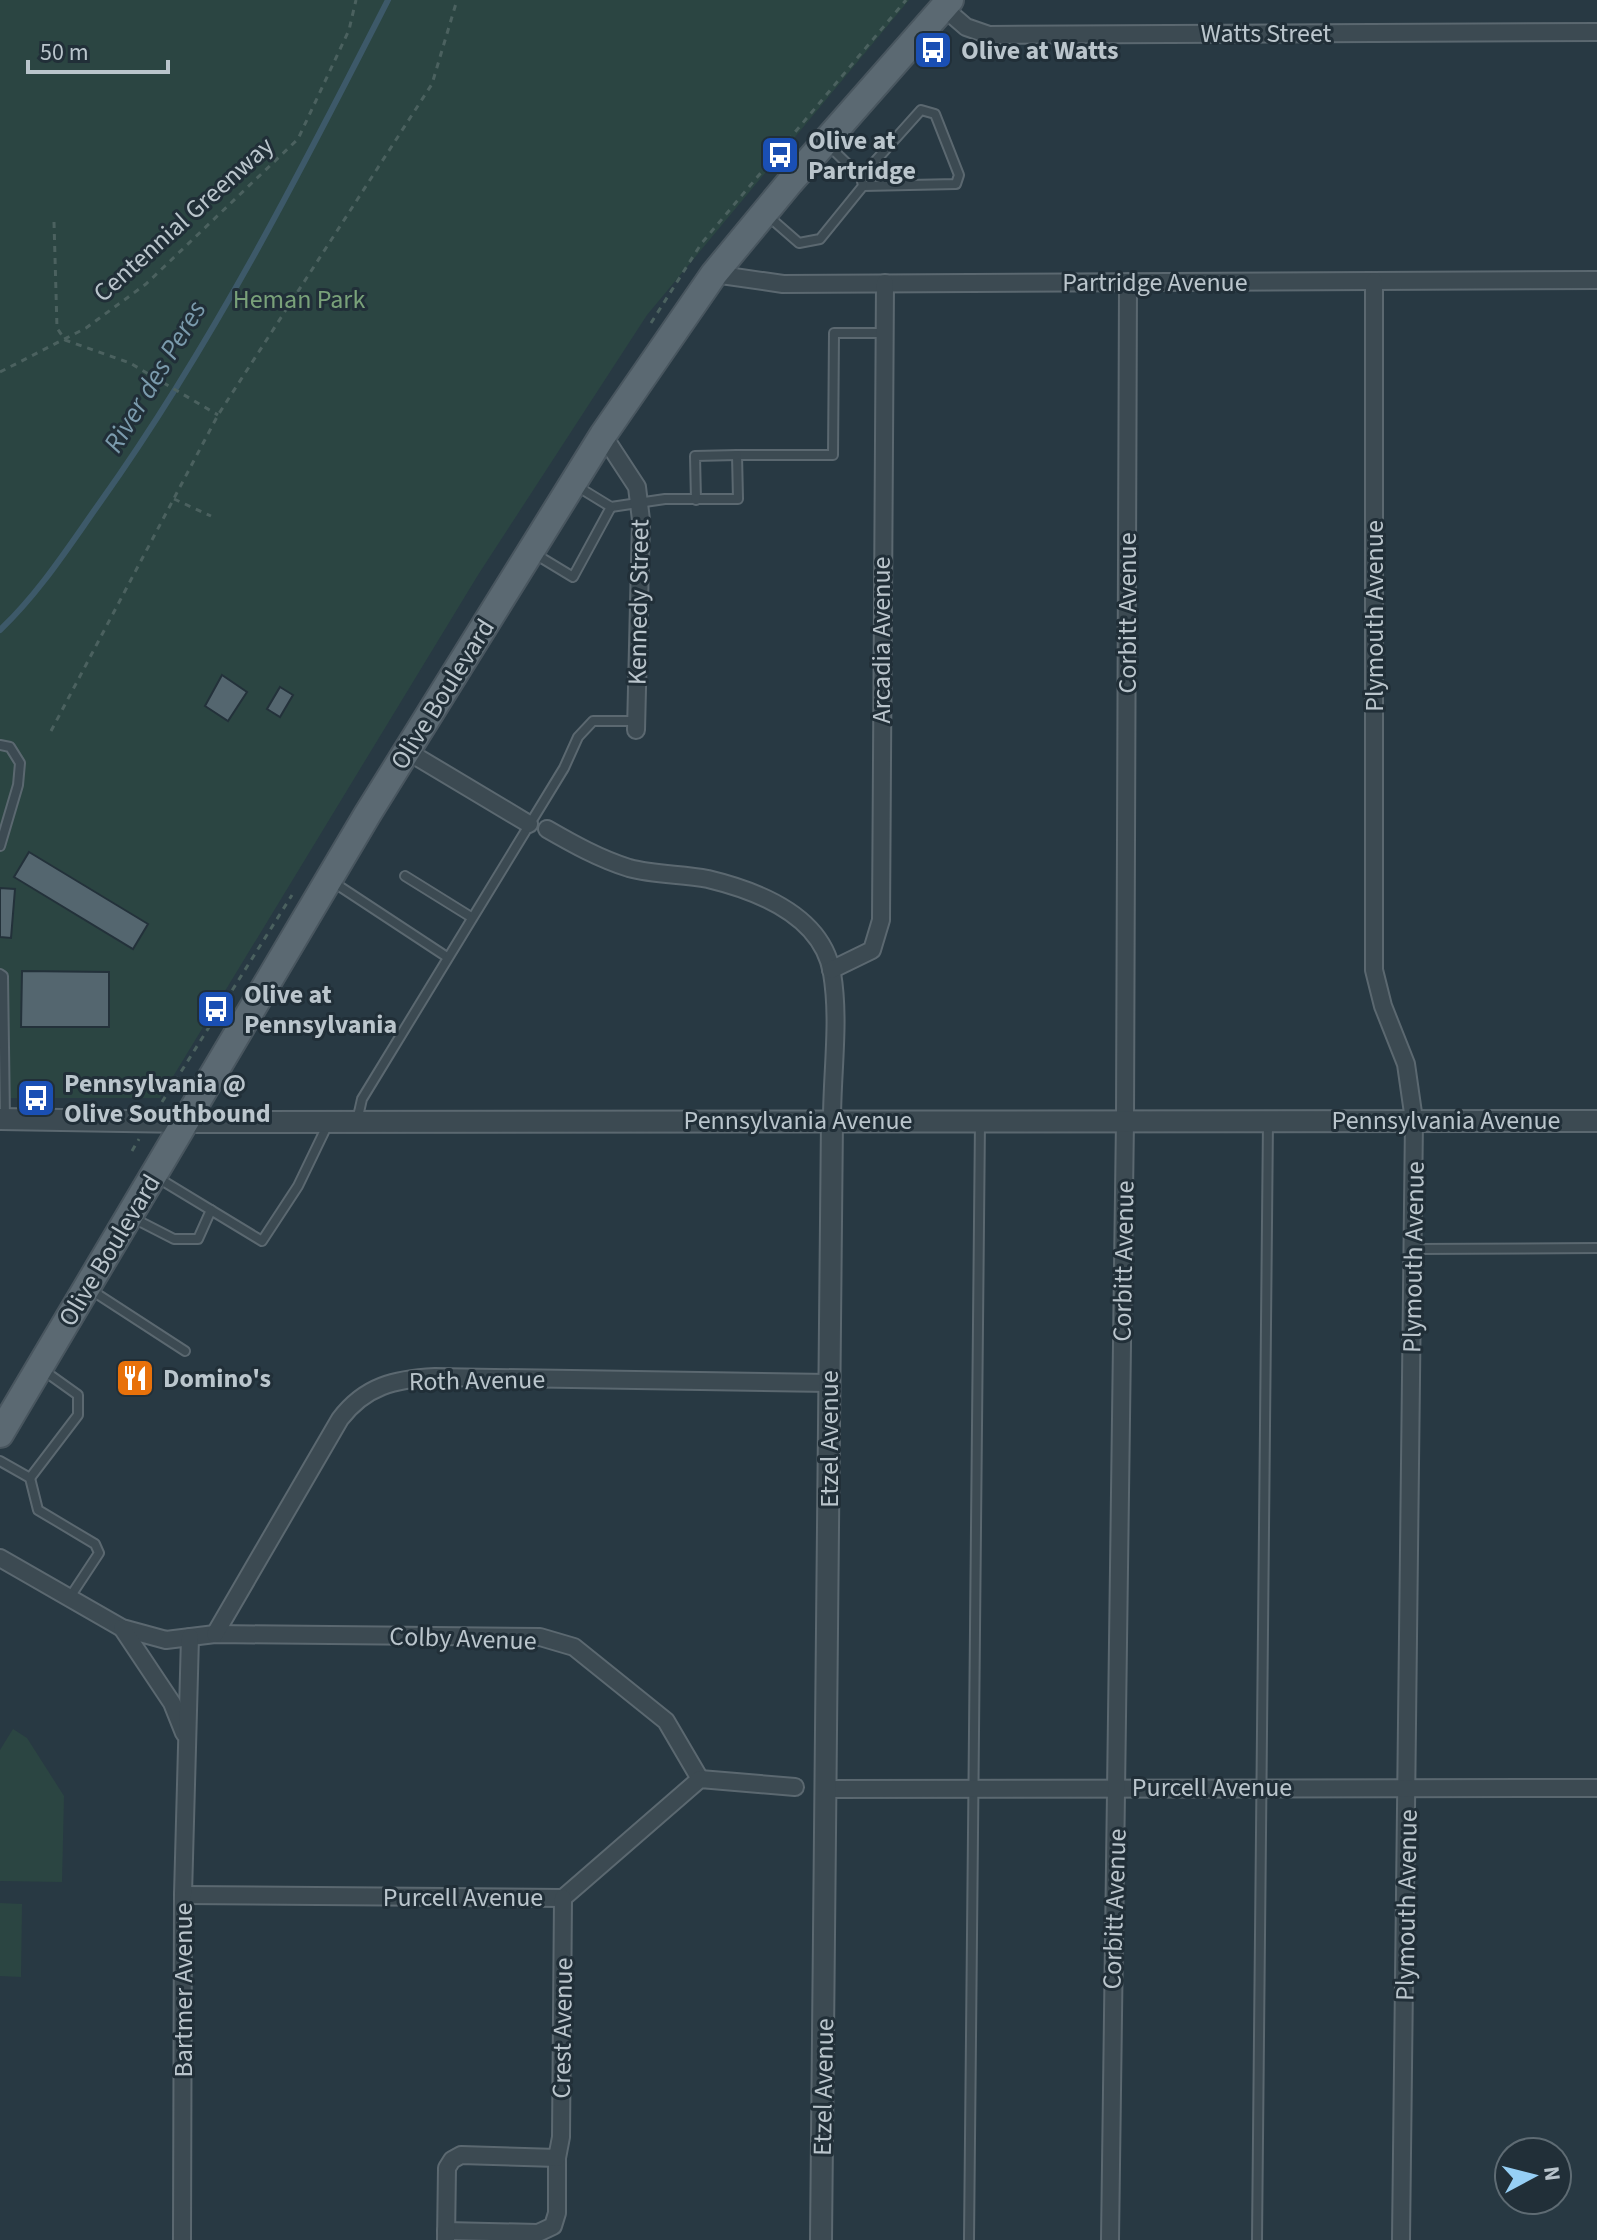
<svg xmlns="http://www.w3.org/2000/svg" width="1597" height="2240" viewBox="0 0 1597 2240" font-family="'Source Sans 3',sans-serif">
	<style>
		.green { fill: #2b4542 }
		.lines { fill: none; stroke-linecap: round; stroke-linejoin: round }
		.stream { stroke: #3d5969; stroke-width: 6 }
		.building { fill: #54666f; stroke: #23313a; stroke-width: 2 }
		.service-casing { stroke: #5b6870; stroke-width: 12 }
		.minor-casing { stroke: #5b6870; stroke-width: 20 }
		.tertiary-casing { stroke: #5b6870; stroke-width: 24 }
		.primary-casing { stroke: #49565f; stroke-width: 30 }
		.path { stroke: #4b615f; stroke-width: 3; stroke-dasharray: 6 6; stroke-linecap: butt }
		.service { stroke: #3c4a52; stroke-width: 8 }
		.minor { stroke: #3c4a52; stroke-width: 16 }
		.tertiary { stroke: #3c4a52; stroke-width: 20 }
		.primary { stroke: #5b6972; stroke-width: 26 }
		.labels { text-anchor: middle; stroke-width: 6; stroke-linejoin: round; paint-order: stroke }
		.street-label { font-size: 26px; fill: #bac5cc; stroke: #212f38 }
		.poi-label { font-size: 26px; font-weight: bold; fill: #bac5cc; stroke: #212f38; text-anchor: start }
		.park-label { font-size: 26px; fill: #79a179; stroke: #212f38 }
		.water-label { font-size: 28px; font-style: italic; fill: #7b9bad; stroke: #212f38 }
	</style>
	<rect width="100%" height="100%" fill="#283943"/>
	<g class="green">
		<polygon points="0,0 909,0 647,315 478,575 160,1098 0,1098"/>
		<polygon points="13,1729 27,1738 64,1796 62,1882 0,1881 0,1750"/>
		<polygon points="0,1903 22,1904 21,1977 0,1976"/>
	</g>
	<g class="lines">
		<path class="stream" d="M 0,630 C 40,592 69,546 101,501 C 212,345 301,171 388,0"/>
	</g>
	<g class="building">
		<polygon points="222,675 247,692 228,721 205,706"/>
		<polygon points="280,687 293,695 280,717 267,709"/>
		<polygon points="29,852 148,924 133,949 14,877"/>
		<polygon points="0,888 15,889 11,938 0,937"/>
		<polygon points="22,971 109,972 109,1027 21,1027"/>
	</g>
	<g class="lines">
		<g class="service-casing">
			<g id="service">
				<polyline points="861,177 921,110 935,114 959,175 956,184 863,186"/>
				<polyline points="768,216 799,243 820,239 863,186 861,177 828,145"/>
				<polyline points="575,485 611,507 665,499 738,499 737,455 833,455 834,333 884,333"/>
				<polyline points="696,500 695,456 737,455"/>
				<polyline points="535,554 573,577 611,507"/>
				<polyline points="0,745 10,747 20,763 18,785 0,846"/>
				<polyline points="405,876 471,917"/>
				<polyline points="333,882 447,957"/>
				<polyline points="0,974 3,976 5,1118"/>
				<polyline points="357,1121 362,1099 564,768 578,737 593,721 635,721"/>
				<polyline points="158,1178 262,1241 298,1186 325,1130 324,1122"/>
				<polyline points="133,1218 174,1239 198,1239 211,1210"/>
				<polyline points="1413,1249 1597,1248"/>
				<polyline points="91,1290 185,1351"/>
				<polyline points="0,1461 30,1478 38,1510 95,1544 99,1553 70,1597"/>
				<polyline points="30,1478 78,1415 78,1395 43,1370"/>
				<polyline points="969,2240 980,1121"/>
				<polyline points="1257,2240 1268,1121"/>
			</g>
		</g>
		<g class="minor-casing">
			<g id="minor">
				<polyline points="944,8 966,27 989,35 1597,32"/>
				<polyline points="714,274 783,284 1597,280"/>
				<polyline points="1374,281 1374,970 1383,1006 1406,1064 1414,1120 1401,2240"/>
				<polyline points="603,435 637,487 641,520 636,730"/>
				<polyline points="407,751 529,824"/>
				<path d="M 547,829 C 573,844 600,859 629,868 C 655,875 682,874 708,879 C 758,891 822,916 832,973 C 840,1020 832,1072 832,1120"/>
				<polyline points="831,970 872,950 881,920 885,283"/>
				<polyline points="0,1558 122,1628 166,1640 215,1634 540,1637 574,1647 666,1721 700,1779"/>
				<polyline points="122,1628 172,1703 184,1733"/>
				<path d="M 215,1634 L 340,1419 C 365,1386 395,1379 435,1377 L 829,1383"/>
				<polyline points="826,1789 1597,1788"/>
				<polyline points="183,1895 563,1898 700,1779 795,1787"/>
				<polyline points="446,2231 538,2233 553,2226 557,2213 557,2158"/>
				<polyline points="182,2240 183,1895 190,1637"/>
				<polyline points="446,2240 447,2168 452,2160 461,2155 557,2158 561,2137 563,1898"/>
				<polyline points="1110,2240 1125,1120 1128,282"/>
			</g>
		</g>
		<g class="tertiary-casing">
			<g id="tertiary">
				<polyline points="0,1119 185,1122 1597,1121"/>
				<polyline points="821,2240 832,1120"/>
			</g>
		</g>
		<g class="primary-casing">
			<polyline id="primary" points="0,1434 367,815 603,435 714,274 790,182 950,0"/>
		</g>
		<g class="path">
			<polyline points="54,222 57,328 65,340 130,363 218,415"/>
			<polyline points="651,323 701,244 906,0"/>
			<polyline points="0,372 86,328 146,284 298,139 349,30 356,0"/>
			<polyline points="174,499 211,516"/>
			<polyline points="51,731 218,415 432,84 457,0"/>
			<polyline points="162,1102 292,895"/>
			<polyline points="132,1151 139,1139"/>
		</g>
		<use href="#service" class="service"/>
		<use href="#minor" class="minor"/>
		<use href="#tertiary" class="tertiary"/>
		<use href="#primary" class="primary"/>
	</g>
	<defs>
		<g id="bus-square" transform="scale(2)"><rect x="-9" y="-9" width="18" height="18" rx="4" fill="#1a4fb4" stroke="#212f38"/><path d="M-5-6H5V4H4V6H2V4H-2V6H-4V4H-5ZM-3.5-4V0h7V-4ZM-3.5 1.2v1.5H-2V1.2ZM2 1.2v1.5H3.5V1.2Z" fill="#fff"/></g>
		<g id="restaurant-square" transform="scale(2)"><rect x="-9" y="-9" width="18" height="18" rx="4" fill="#e8710a" stroke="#212f38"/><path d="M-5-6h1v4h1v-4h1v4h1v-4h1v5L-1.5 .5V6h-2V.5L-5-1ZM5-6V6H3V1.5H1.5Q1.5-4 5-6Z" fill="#fff"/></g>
	</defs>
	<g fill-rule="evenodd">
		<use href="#bus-square" x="933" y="50"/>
		<use href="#bus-square" x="780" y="155"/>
		<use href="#bus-square" x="216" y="1009"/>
		<use href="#bus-square" x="36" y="1098"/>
		<use href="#restaurant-square" x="135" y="1378"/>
	</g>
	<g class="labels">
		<g class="street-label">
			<text x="1266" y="42">Watts Street</text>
			<text transform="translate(183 219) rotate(-42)" y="9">Centennial Greenway</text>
			<text x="1155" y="291">Partridge Avenue</text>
			<text transform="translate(638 602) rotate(-89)" y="9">Kennedy Street</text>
			<text transform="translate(1127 613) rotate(-90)" y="9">Corbitt Avenue</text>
			<text transform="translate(1374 616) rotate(-90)" y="9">Plymouth Avenue</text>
			<text transform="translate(881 640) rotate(-90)" y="9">Arcadia Avenue</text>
			<text transform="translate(442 694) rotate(-58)" y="9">Olive Boulevard</text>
			<text x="798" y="1129">Pennsylvania Avenue</text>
			<text x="1446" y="1129">Pennsylvania Avenue</text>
			<text transform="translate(109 1250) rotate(-59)" y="9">Olive Boulevard</text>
			<text transform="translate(1413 1257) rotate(-89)" y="9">Plymouth Avenue</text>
			<text transform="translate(1123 1261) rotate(-89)" y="9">Corbitt Avenue</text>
			<text transform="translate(477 1380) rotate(-1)" y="9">Roth Avenue</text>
			<text transform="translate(829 1439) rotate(-90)" y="9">Etzel Avenue</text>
			<text transform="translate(463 1638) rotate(2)" y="9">Colby Avenue</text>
			<text x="1212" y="1796">Purcell Avenue</text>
			<text x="463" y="1906">Purcell Avenue</text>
			<text transform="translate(1406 1905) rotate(-89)" y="9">Plymouth Avenue</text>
			<text transform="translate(1114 1909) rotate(-88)" y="9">Corbitt Avenue</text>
			<text transform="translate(183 1990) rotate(-90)" y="9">Bartmer Avenue</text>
			<text transform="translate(562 2028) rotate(-89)" y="9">Crest Avenue</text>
			<text transform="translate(823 2087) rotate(-89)" y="9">Etzel Avenue</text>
		</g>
		<g class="poi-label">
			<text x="961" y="59">Olive at Watts</text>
			<text x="808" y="149">Olive at<tspan x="808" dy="30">Partridge</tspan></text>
			<text x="244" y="1003">Olive at<tspan x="244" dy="30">Pennsylvania</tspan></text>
			<text x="64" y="1092">Pennsylvania @<tspan x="64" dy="30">Olive Southbound</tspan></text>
			<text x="163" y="1387">Domino's</text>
		</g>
		<g class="park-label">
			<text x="299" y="308">Heman Park</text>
		</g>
		<g class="water-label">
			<text transform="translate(154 376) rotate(-59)" y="10">River des Peres</text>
		</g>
	</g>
	<g transform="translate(1533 2176) rotate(83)"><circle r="38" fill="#212f38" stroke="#5e6b73" stroke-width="2"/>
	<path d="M0-6L14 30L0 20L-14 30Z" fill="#96cff5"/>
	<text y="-12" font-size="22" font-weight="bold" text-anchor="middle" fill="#bac5cc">N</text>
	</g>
	<path d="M28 60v12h140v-12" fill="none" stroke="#bac5cc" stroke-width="4"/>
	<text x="40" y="60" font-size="24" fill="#bac5cc" stroke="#212f38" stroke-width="6" paint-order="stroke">50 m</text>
</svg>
